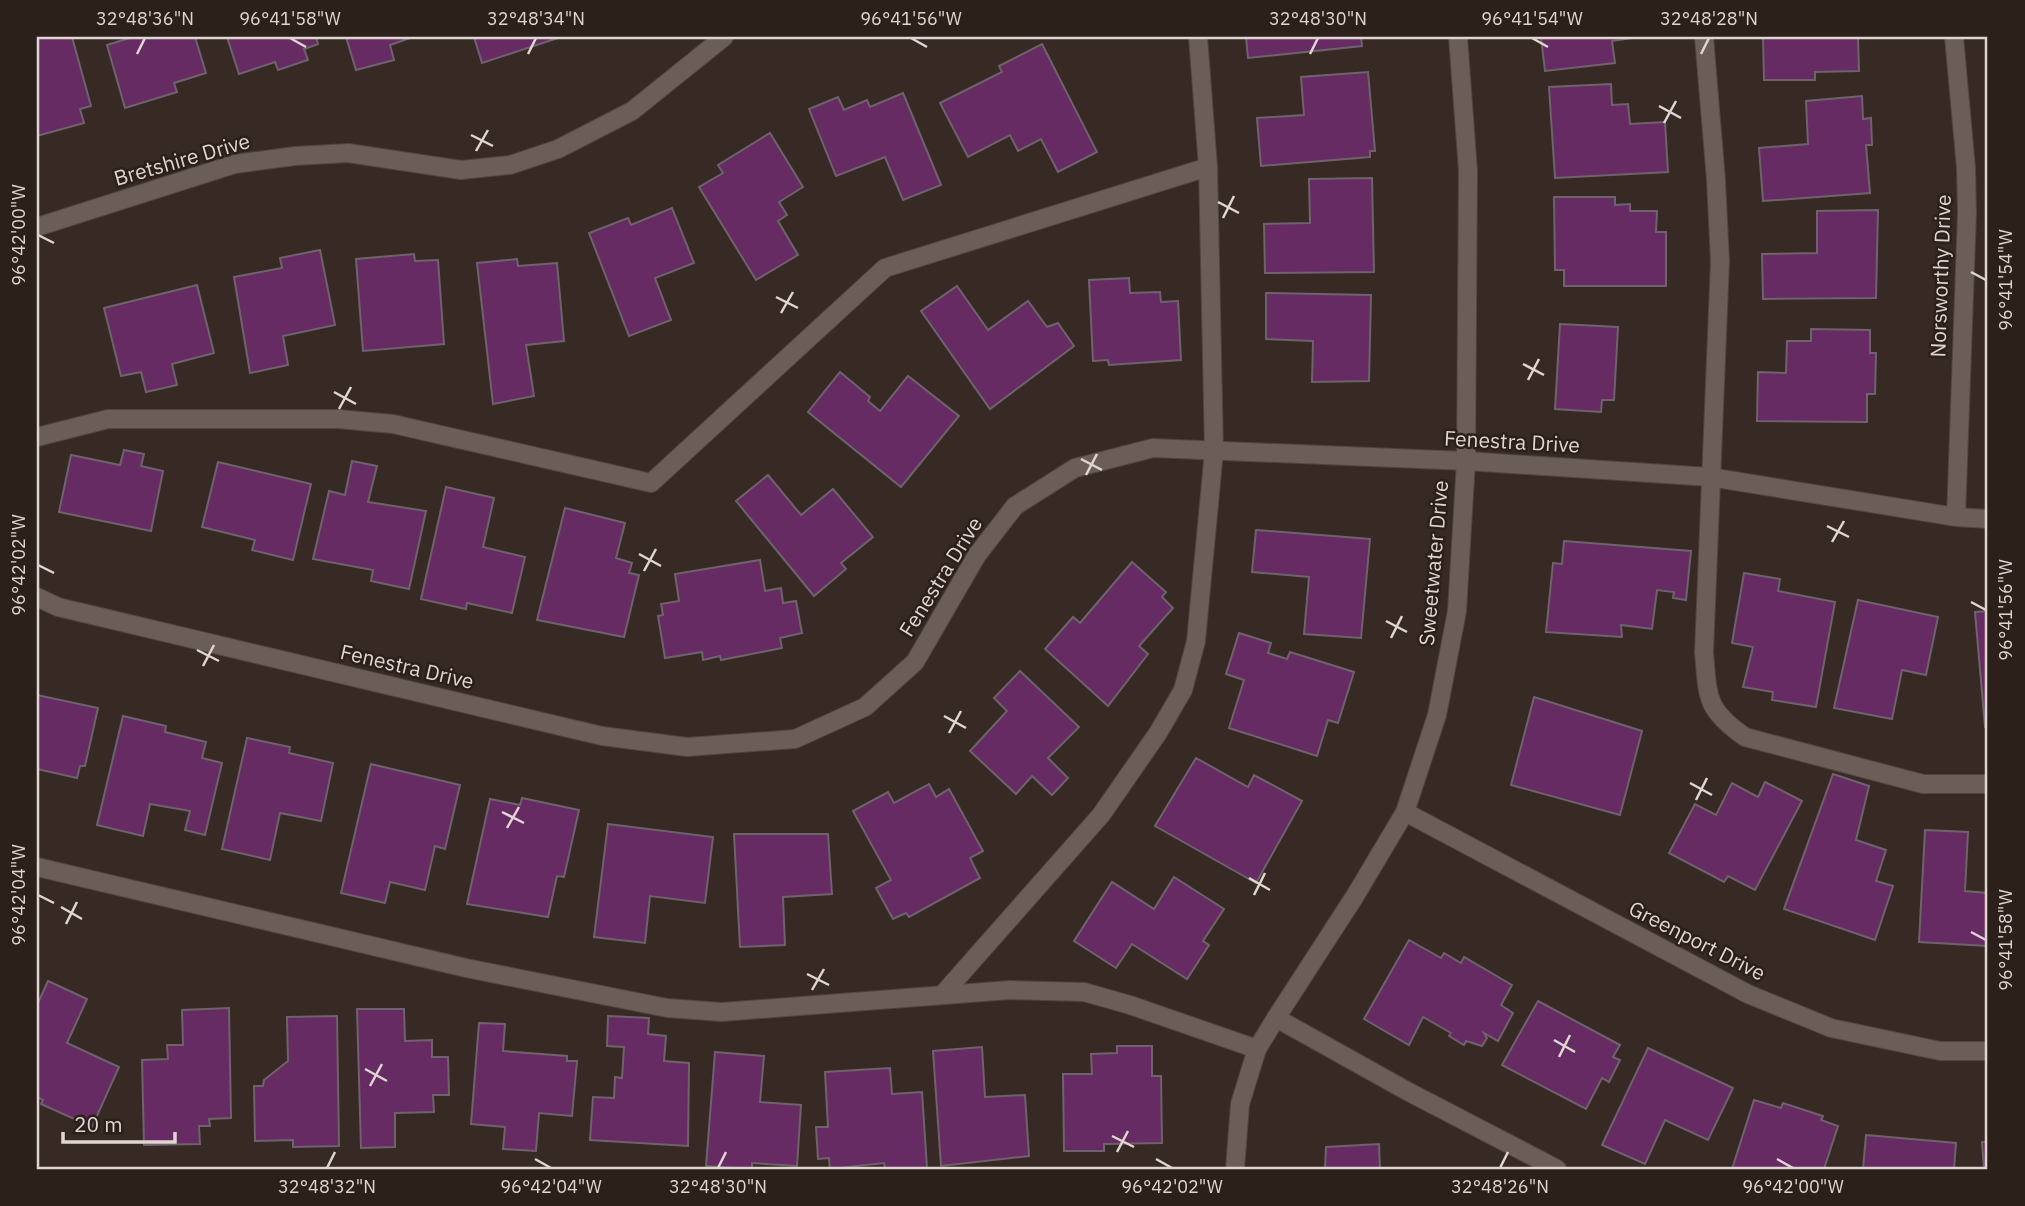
<svg xmlns="http://www.w3.org/2000/svg" width="2025" height="1206" viewBox="0 0 2025 1206" font-family="'IBM Plex Sans',sans-serif">
	<style>
		.building { fill: #652b62; stroke: #6e626c; stroke-width: 2 }
		.lines { fill: none; stroke-linecap: round; stroke-linejoin: round }
		.lane-casing { stroke: #504541; stroke-width: 20 }
		.street-casing { stroke: #504541; stroke-width: 20 }
		.lane { stroke: #6b5d57; stroke-width: 18 }
		.street { stroke: #6b5d57; stroke-width: 18 }
		.ticks { fill: none; stroke: #dfd6d3; stroke-width: 2.5 }
		.labels { text-anchor: middle; stroke-width: 5; stroke-linejoin: round; paint-order: stroke }
		.street-label { font-size: 21px; fill: #dfd6d3; stroke: #2c201b }
		.neatline { fill: none; stroke: #dfd6d3; stroke-width: 2.5 }
		.ticks-label { font-size: 18px; text-anchor: middle; fill: #dfd6d3 }
	</style>
	<rect width="100%" height="100%" fill="#372a25"/>
	<g class="building">
		<polygon points="37,37 72,37 91,106 80,109 84,123 37,136"/>
		<polygon points="133,37 195,37 206,73 174,83 177,92 125,108 107,45"/>
		<polygon points="227,37 316,37 318,44 304,49 308,60 278,70 275,62 239,74"/>
		<polygon points="346,37 413,37 390,45 394,60 356,70"/>
		<polygon points="474,37 561,37 482,63"/>
		<polygon points="1246,37 1361,37 1362,46 1248,58"/>
		<polygon points="1541,37 1639,37 1612,41 1615,63 1545,71"/>
		<polygon points="1763,37 1864,37 1858,37 1859,71 1815,72 1815,80 1764,80"/>
		<polygon points="1042,44 1097,152 1058,172 1041,139 1018,151 1010,135 968,157 940,103 1002,72 999,66"/>
		<polygon points="1368,72 1375,151 1370,151 1370,157 1261,166 1257,118 1304,115 1301,77"/>
		<polygon points="1611,84 1612,105 1628,104 1630,124 1665,122 1668,172 1555,178 1549,87"/>
		<polygon points="903,93 941,185 903,200 885,157 836,176 809,109 838,97 844,110 867,100 870,107"/>
		<polygon points="1862,96 1863,119 1871,118 1872,145 1866,145 1870,193 1763,201 1759,148 1808,144 1806,101"/>
		<polygon points="770,133 803,187 779,202 787,215 778,221 798,255 756,280 699,187 723,173 718,165"/>
		<polygon points="1372,178 1374,272 1265,273 1264,224 1310,223 1309,179"/>
		<polygon points="1554,197 1615,197 1615,205 1630,204 1630,211 1657,211 1656,232 1666,232 1666,286 1564,286 1564,270 1555,270"/>
		<polygon points="672,208 694,263 655,278 671,320 629,336 589,233 628,218 631,225"/>
		<polygon points="1878,210 1876,298 1763,299 1762,254 1817,253 1817,211"/>
		<polygon points="320,250 335,325 283,336 288,365 250,373 234,277 282,268 280,258"/>
		<polygon points="414,254 415,261 438,260 444,344 363,351 356,259"/>
		<polygon points="517,259 518,266 557,263 564,341 526,345 534,396 493,404 477,263"/>
		<polygon points="1129,278 1130,293 1160,292 1161,302 1178,301 1181,360 1109,365 1108,360 1093,361 1089,280"/>
		<polygon points="197,285 214,353 172,364 177,385 146,392 141,372 121,376 104,308"/>
		<polygon points="957,286 988,330 1028,301 1047,327 1058,323 1074,346 990,409 921,311"/>
		<polygon points="1266,293 1371,295 1369,381 1312,382 1313,341 1266,339"/>
		<polygon points="1560,324 1618,327 1614,400 1602,400 1601,412 1555,409"/>
		<polygon points="1811,329 1870,330 1870,353 1876,353 1875,394 1867,394 1867,422 1757,421 1758,372 1786,373 1787,341 1811,341"/>
		<polygon points="840,372 870,397 868,401 880,411 908,376 959,416 901,487 808,412"/>
		<polygon points="124,450 144,454 141,466 163,471 151,531 59,512 71,455 120,465"/>
		<polygon points="352,461 377,466 368,502 426,511 409,589 371,581 373,570 313,559 329,491 345,495"/>
		<polygon points="218,462 311,484 293,560 252,550 255,540 202,527"/>
		<polygon points="768,475 801,515 833,489 873,537 841,563 846,569 814,596 736,501"/>
		<polygon points="446,487 494,498 483,547 525,557 512,613 467,603 466,609 421,599"/>
		<polygon points="565,508 625,523 616,558 632,563 629,573 639,575 624,637 537,620"/>
		<polygon points="1256,530 1370,539 1361,638 1304,634 1309,577 1252,572"/>
		<polygon points="1564,541 1691,551 1686,600 1673,598 1674,592 1657,590 1652,629 1621,625 1622,637 1546,632 1553,563 1562,564"/>
		<polygon points="760,560 765,591 781,588 783,603 796,601 802,633 780,638 782,648 721,660 720,656 703,660 702,652 665,658 658,616 663,615 661,604 679,601 675,574"/>
		<polygon points="1132,562 1166,592 1162,597 1173,608 1139,646 1148,654 1108,706 1045,649 1073,617 1080,623"/>
		<polygon points="1744,573 1780,579 1778,591 1835,602 1816,707 1772,700 1773,692 1743,687 1753,647 1732,643"/>
		<polygon points="1858,600 1938,617 1926,675 1902,670 1892,719 1834,708"/>
		<polygon points="1988,611 1988,727 1985,727 1975,612"/>
		<polygon points="1239,633 1271,643 1268,653 1287,659 1290,652 1354,672 1338,723 1328,720 1317,756 1229,728 1244,680 1226,674"/>
		<polygon points="1020,671 1079,727 1048,758 1068,778 1052,795 1032,776 1016,794 970,751 1007,711 994,698"/>
		<polygon points="37,695 98,708 85,766 80,766 77,778 37,769"/>
		<polygon points="1534,697 1642,731 1620,815 1511,785"/>
		<polygon points="123,716 166,726 165,732 206,742 202,758 222,763 205,835 185,830 190,811 150,804 143,836 97,825"/>
		<polygon points="247,738 290,747 289,753 333,763 321,821 280,813 270,860 222,849"/>
		<polygon points="1196,758 1248,787 1254,775 1302,801 1256,883 1155,826"/>
		<polygon points="371,764 460,785 445,849 435,846 425,890 390,882 385,903 341,893"/>
		<polygon points="1833,774 1869,786 1856,840 1886,850 1876,881 1893,886 1875,940 1784,909"/>
		<polygon points="1765,782 1802,801 1755,890 1728,876 1724,882 1669,853 1695,804 1716,815 1732,783 1758,797"/>
		<polygon points="929,784 936,797 949,789 983,851 970,858 980,878 909,917 906,913 893,919 876,888 891,880 853,811 888,792 894,803"/>
		<polygon points="522,798 579,810 564,877 557,876 548,917 467,904 490,799 520,805"/>
		<polygon points="608,824 713,837 705,903 650,896 645,943 594,937"/>
		<polygon points="1925,830 1968,832 1965,891 1988,893 1988,946 1919,942"/>
		<polygon points="734,834 828,834 832,894 783,897 785,945 740,947"/>
		<polygon points="1174,877 1224,909 1203,941 1209,945 1187,979 1132,944 1116,968 1074,941 1112,882 1154,909"/>
		<polygon points="1409,940 1441,958 1444,953 1461,963 1464,957 1512,985 1501,1005 1513,1013 1498,1041 1484,1033 1487,1038 1482,1046 1466,1041 1464,1045 1449,1036 1451,1033 1423,1017 1409,1045 1364,1019"/>
		<polygon points="48,981 87,999 67,1043 119,1067 92,1127 41,1104 43,1100 37,1097 37,1005"/>
		<polygon points="1538,1001 1620,1045 1613,1057 1620,1060 1609,1082 1602,1078 1586,1109 1502,1065"/>
		<polygon points="229,1008 231,1118 209,1119 210,1126 199,1126 200,1144 144,1145 142,1060 168,1059 167,1045 183,1045 182,1010"/>
		<polygon points="357,1009 404,1009 405,1041 432,1040 432,1057 448,1057 449,1095 433,1095 434,1112 395,1113 395,1147 361,1148"/>
		<polygon points="337,1016 339,1146 293,1147 293,1140 255,1141 254,1086 263,1086 264,1080 288,1061 287,1017"/>
		<polygon points="608,1016 649,1018 648,1034 666,1036 664,1061 689,1063 688,1146 590,1140 593,1097 614,1098 615,1077 622,1078 624,1047 607,1046"/>
		<polygon points="479,1023 505,1024 503,1051 567,1056 567,1061 577,1061 572,1116 539,1113 536,1151 503,1149 505,1127 471,1124"/>
		<polygon points="1117,1046 1152,1046 1152,1076 1161,1076 1162,1143 1104,1144 1104,1151 1064,1151 1063,1074 1092,1074 1091,1054 1117,1053"/>
		<polygon points="982,1047 985,1097 1025,1095 1029,1156 941,1166 933,1051"/>
		<polygon points="1648,1048 1733,1088 1708,1140 1665,1120 1645,1164 1602,1145"/>
		<polygon points="715,1052 764,1056 760,1102 801,1105 797,1166 752,1163 752,1169 706,1166"/>
		<polygon points="890,1068 892,1094 922,1092 927,1168 885,1169 884,1163 830,1169 829,1158 818,1159 816,1127 828,1127 825,1072"/>
		<polygon points="1754,1100 1781,1108 1783,1103 1823,1116 1821,1120 1838,1126 1824,1169 1732,1169"/>
		<polygon points="1866,1135 1956,1143 1954,1169 1863,1169"/>
		<polygon points="1982,1142 1988,1142 1988,1169 1984,1169"/>
		<polygon points="1379,1144 1380,1169 1325,1169 1326,1147"/>
	</g>
	<g class="lines">
		<g class="lane-casing">
			<g id="lane">
				<path d="M 1704,37 L 1716,180 L 1720,261 L 1704,652 C 1708,697 1705,709 1745,737 L 1923,784 L 1988,784"/>
				<polyline points="37,437 108,419 338,419 393,424 651,483 885,268 1208,167"/>
				<polyline points="37,867 466,968 667,1008 722,1012 1010,990 1084,992 1130,1005 1257,1049"/>
				<polyline points="943,994 1101,815 1158,733 1183,690 1196,641 1214,451 1208,167 1198,37"/>
				<polyline points="1276,1018 1407,1091 1557,1169"/>
			</g>
		</g>
		<g class="street-casing">
			<g id="street">
				<polyline points="1954,37 1966,168 1967,213 1956,517"/>
				<polyline points="37,227 235,164 295,156 348,153 461,170 510,165 558,149 632,111 724,37"/>
				<polyline points="37,597 58,607 602,736 687,747 795,739 865,707 915,662 977,555 1015,506 1075,468 1153,448 1466,461 1710,477 1956,517 1988,519"/>
				<polyline points="1405,812 1748,994 1831,1028 1940,1051 1988,1051"/>
				<polyline points="1235,1169 1240,1104 1257,1049 1276,1018 1355,896 1405,812 1437,715 1457,611 1466,461 1468,171 1458,37"/>
			</g>
		</g>
		<use href="#lane" class="lane"/>
		<use href="#street" class="street"/>
	</g>
	<path class="ticks" d="M 290,38 L 306,47M 911,38 L 927,47M 1532,38 L 1548,47M 137,54 L 145,38M 528,54 L 536,38M 1310,54 L 1318,38M 1701,54 L 1709,38M 1659,106 L 1681,118M 1664,123 L 1676,101M 471,135 L 493,146M 476,151 L 488,130M 1218,202 L 1239,213M 1223,218 L 1234,196M 38,235 L 54,243M 1971,272 L 1986,280M 776,297 L 798,308M 781,313 L 793,292M 1523,364 L 1544,375M 1528,380 L 1539,359M 334,392 L 356,404M 339,409 L 351,387M 1081,459 L 1102,470M 1086,475 L 1097,454M 1827,526 L 1849,537M 1832,542 L 1844,521M 639,554 L 661,566M 38,565 L 54,573M 644,571 L 656,549M 1971,602 L 1986,610M 1386,621 L 1407,632M 1391,638 L 1402,616M 197,650 L 219,661M 203,666 L 214,645M 944,716 L 966,728M 949,733 L 961,711M 1690,783 L 1712,795M 1696,800 L 1707,778M 502,812 L 524,823M 507,828 L 519,807M 1249,878 L 1270,890M 38,895 L 54,903M 1254,895 L 1265,873M 61,907 L 82,919M 66,924 L 77,902M 1971,932 L 1986,940M 807,974 L 829,985M 812,990 L 824,969M 1554,1040 L 1575,1052M 1559,1057 L 1570,1035M 365,1069 L 387,1081M 370,1086 L 382,1064M 1112,1136 L 1134,1147M 1117,1152 L 1128,1131M 535,1159 L 551,1168M 1156,1159 L 1172,1168M 1777,1159 L 1793,1168M 327,1168 L 335,1152M 718,1168 L 726,1152M 1500,1168 L 1508,1152"/>
	<g class="labels">
		<g class="street-label">
			<text transform="translate(182 160) rotate(-16)" y="7">Bretshire Drive</text>
			<text transform="translate(1941 276) rotate(-88)" y="7">Norsworthy Drive</text>
			<text transform="translate(1512 442) rotate(3)" y="7">Fenestra Drive</text>
			<text transform="translate(1434 563) rotate(-85)" y="7">Sweetwater Drive</text>
			<text transform="translate(941 577) rotate(-58)" y="7">Fenestra Drive</text>
			<text transform="translate(407 667) rotate(13)" y="7">Fenestra Drive</text>
			<text transform="translate(1697 941) rotate(27)" y="7">Greenport Drive</text>
		</g>
	</g>
	<rect width="2025" height="1206" fill="none" stroke="#2c201b" stroke-width="77"/>
	<path d="M63 1132v10h112v-10" fill="none" stroke="#dfd6d3" stroke-width="3.5"/>
	<text x="74" y="1132" font-size="21" fill="#dfd6d3" stroke="#2c201b" stroke-width="5" paint-order="stroke">20 m</text>
	<rect x="38" y="38" width="1948" height="1130" class="neatline"/>
	<g class="ticks-label">
		<text x="145" y="25">32°48'36"N</text>
		<text x="290" y="25">96°41'58"W</text>
		<text x="536" y="25">32°48'34"N</text>
		<text x="911" y="25">96°41'56"W</text>
		<text x="1318" y="25">32°48'30"N</text>
		<text x="1532" y="25">96°41'54"W</text>
		<text x="1709" y="25">32°48'28"N</text>
		<text transform="translate(19 235) rotate(-90)" y="6">96°42'00"W</text>
		<text transform="translate(2006 280) rotate(-90)" y="6">96°41'54"W</text>
		<text transform="translate(19 565) rotate(-90)" y="6">96°42'02"W</text>
		<text transform="translate(2006 610) rotate(-90)" y="6">96°41'56"W</text>
		<text transform="translate(19 895) rotate(-90)" y="6">96°42'04"W</text>
		<text transform="translate(2006 940) rotate(-90)" y="6">96°41'58"W</text>
		<text x="327" y="1193">32°48'32"N</text>
		<text x="551" y="1193">96°42'04"W</text>
		<text x="718" y="1193">32°48'30"N</text>
		<text x="1172" y="1193">96°42'02"W</text>
		<text x="1500" y="1193">32°48'26"N</text>
		<text x="1793" y="1193">96°42'00"W</text>
	</g>
</svg>
